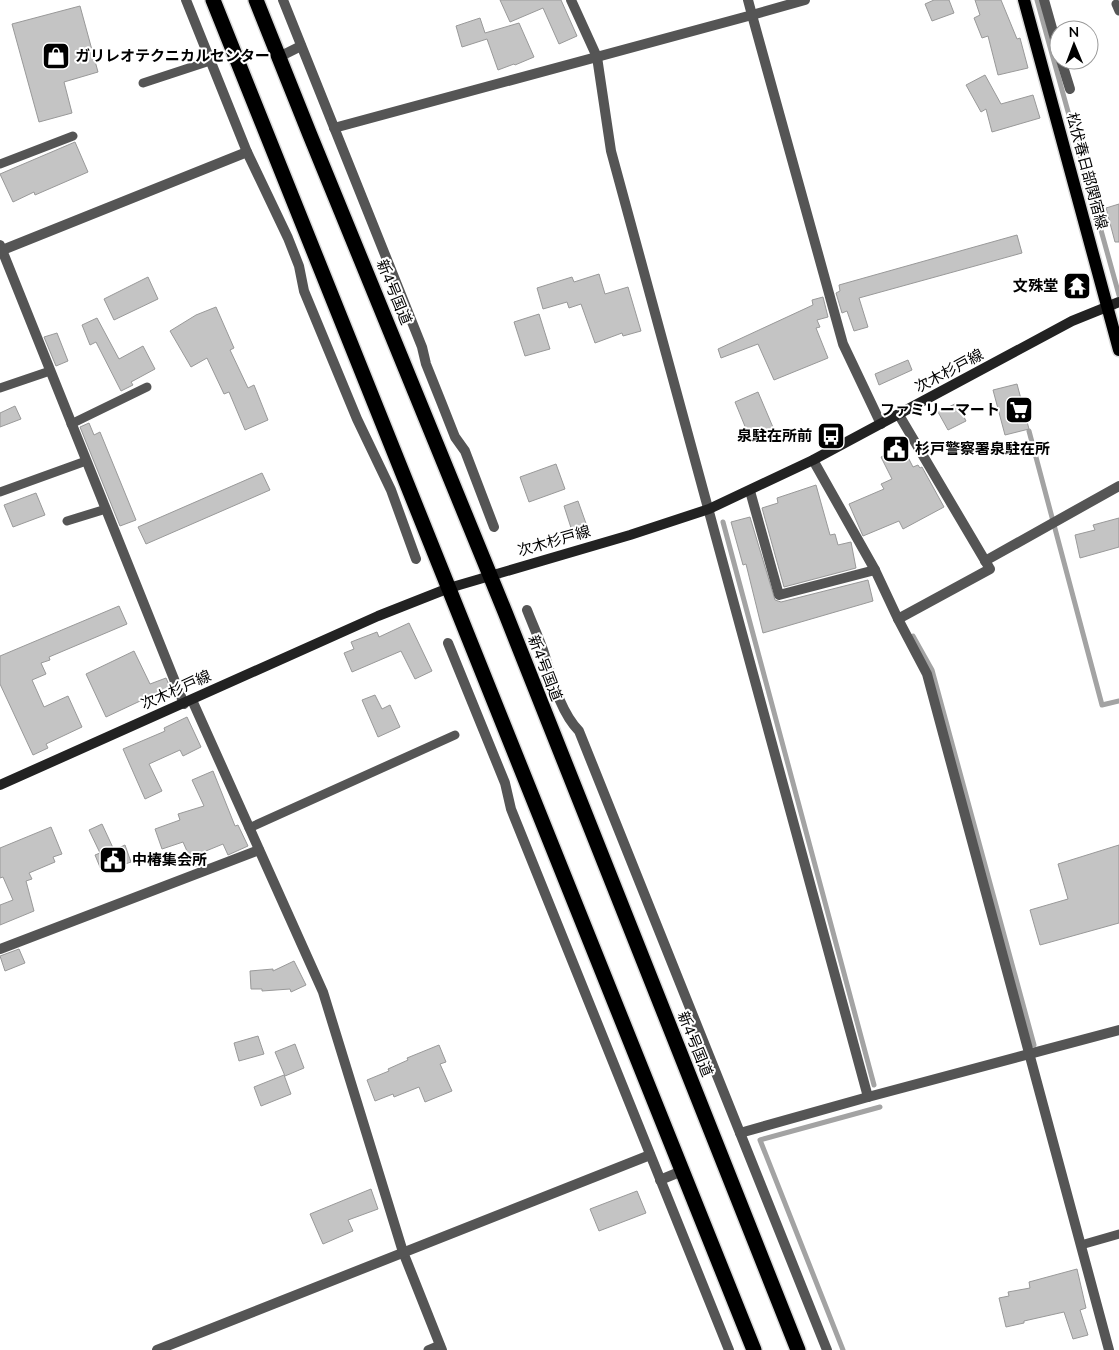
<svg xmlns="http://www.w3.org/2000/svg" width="1119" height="1350" viewBox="0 0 1119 1350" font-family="'Nunito Sans','Noto Sans JP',sans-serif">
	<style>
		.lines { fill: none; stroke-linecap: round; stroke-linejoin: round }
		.stream { stroke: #a3a3a3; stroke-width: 5 }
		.building { fill: #c4c4c4; stroke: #999 }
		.primary-casing { stroke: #dbdbdb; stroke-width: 15 }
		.highway-casing { stroke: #dbdbdb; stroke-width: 18 }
		.lane { stroke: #555; stroke-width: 9 }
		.street { stroke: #555; stroke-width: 10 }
		.secondary { stroke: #222; stroke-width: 10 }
		.primary { stroke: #000; stroke-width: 12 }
		.highway { stroke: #000; stroke-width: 15 }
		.labels { text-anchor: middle; stroke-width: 4; stroke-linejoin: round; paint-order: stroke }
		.poi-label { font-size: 15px; font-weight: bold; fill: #000; stroke: #fff; text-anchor: start }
		.street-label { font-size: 15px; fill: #000; stroke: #fff }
	</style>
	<rect width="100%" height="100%" fill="#fff"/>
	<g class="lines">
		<g class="stream">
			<polyline points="1037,0 1119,295"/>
			<polyline points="1029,431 1102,705 1119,701"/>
			<polyline points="723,522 874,1085"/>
			<polyline points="913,636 932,670 1034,1045"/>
			<polyline points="843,1350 760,1140 880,1107"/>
		</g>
	</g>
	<g class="building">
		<polygon points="500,0 561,0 577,36 559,44 543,8 510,22"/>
		<polygon points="934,0 949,0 954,13 932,21 925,4"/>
		<polygon points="975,0 1001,0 1017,39 1020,38 1028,68 998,75 988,36 982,38 974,18 980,15"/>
		<polygon points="80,6 98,72 64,82 72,113 39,122 12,24"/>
		<polygon points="480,18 485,33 519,23 534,57 515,65 514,64 498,70 487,39 462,47 456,26"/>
		<polygon points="985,75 1001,104 1033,95 1040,118 992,132 986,109 981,112 966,85"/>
		<polygon points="75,142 88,172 35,195 34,192 13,202 0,174"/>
		<polygon points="1119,204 1119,242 1115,242 1106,208"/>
		<polygon points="1017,235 1022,253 859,298 868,327 854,331 847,311 842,313 836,293 840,291 839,285"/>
		<polygon points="599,274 605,294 628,287 641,331 623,336 622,333 595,343 581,304 569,308 567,302 543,309 537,288 572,277 574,282"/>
		<polygon points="148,277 158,299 114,320 104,299"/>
		<polygon points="823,297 828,317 817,320 820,327 816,328 828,358 774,380 758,344 721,358 718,349 813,305 812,300"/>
		<polygon points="216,307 234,348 230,350 248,388 254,385 268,420 245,430 229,392 224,394 207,358 191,367 170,331 196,315"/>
		<polygon points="539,314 550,349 525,356 514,322"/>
		<polygon points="97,318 119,359 143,346 155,369 131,382 133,385 121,391 96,342 90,345 82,325"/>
		<polygon points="57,333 68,361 56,366 44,337"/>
		<polygon points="908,360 912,370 879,385 875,374"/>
		<polygon points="1017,384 1029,429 1005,435 993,390"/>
		<polygon points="758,392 775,432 751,441 735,402"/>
		<polygon points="957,403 966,421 948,430 938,412"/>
		<polygon points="15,406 21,419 0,427 0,413"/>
		<polygon points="89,423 94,435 100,432 136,520 120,526 80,427"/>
		<polygon points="897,436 913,467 918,465 920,468 922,467 944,507 903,529 899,521 863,536 849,504 884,489 881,484 892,479 881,457 891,452 885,441"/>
		<polygon points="556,464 565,489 529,502 520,477"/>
		<polygon points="262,473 270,490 146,544 138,527"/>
		<polygon points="816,485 830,535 835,534 838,545 851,542 856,568 784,587 762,508 778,503 777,498"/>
		<polygon points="36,493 45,515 13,527 4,505"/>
		<polygon points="578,501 588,529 573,534 564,506"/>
		<polygon points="750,517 775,600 781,602 868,580 873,601 763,633 746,564 743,565 731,522"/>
		<polygon points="1119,518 1119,547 1080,558 1075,535 1095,530 1093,525"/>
		<polygon points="119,606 127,624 49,657 50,660 41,663 46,674 32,680 44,707 68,696 82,727 46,744 48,748 33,755 0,684 0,656"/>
		<polygon points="409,623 432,671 415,679 401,651 352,672 344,653 354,649 351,642 377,632 379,637"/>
		<polygon points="134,651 150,684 166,678 170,687 106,717 86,674"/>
		<polygon points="375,695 382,709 390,705 400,727 378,737 362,700"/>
		<polygon points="187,717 201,747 183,756 180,750 149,764 162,791 145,799 123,749 163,732 165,731 164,728"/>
		<polygon points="213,771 235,826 238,825 248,846 228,855 223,844 201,853 205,862 194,867 183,842 162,849 155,829 180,820 178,814 204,806 192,780"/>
		<polygon points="102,824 114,850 125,845 131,862 102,872 95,855 100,853 89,830"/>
		<polygon points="51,827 62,854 53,857 55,862 29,873 32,879 26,881 34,911 0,925 0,905 13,900 3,877 0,878 0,848"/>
		<polygon points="1119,845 1119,923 1040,945 1030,910 1068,899 1058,864"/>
		<polygon points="19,949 25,963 5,971 0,956"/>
		<polygon points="294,961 306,985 291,992 290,989 262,991 262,989 251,989 250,971 273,969 273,971"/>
		<polygon points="258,1036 264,1054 239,1061 234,1043"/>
		<polygon points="295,1044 304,1068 285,1076 275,1052"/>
		<polygon points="439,1045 446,1062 440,1064 452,1091 425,1102 419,1087 394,1097 393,1094 375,1101 367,1080 389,1071 388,1069 408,1060 407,1058"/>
		<polygon points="284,1075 291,1094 261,1106 254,1087"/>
		<polygon points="371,1189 378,1209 348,1220 353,1231 323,1244 310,1214"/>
		<polygon points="637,1191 646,1213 599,1231 590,1209"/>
		<polygon points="1077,1269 1086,1308 1080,1310 1088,1335 1073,1339 1064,1312 1024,1321 1024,1323 1006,1327 999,1298 1009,1296 1008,1292 1030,1288 1029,1282"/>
	</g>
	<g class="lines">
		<g class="primary-casing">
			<polyline id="primary" points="1024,0 1119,350"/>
		</g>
		<g class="highway-casing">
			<g id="highway">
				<polyline points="213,0 754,1350"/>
				<polyline points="256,0 310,135 505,612 798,1350"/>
			</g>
		</g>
		<g class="lane">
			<polyline points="1116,4 1119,11"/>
			<polyline points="143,83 210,61"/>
			<polyline points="0,164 73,136"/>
			<polyline points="0,388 50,371"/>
			<polyline points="71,424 147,387"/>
			<polyline points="0,492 86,461"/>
			<polyline points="67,521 106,509"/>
			<polyline points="249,828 455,735"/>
			<polyline points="1081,1245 1119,1234"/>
			<polyline points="428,1350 440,1345"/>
		</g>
		<g class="street">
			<polyline points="186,0 247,152 288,238 299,266 304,291 357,419 391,490 416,559"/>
			<polyline points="283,0 422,347 426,364 442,404 455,437 465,451 494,527"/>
			<polyline points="571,0 597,57 611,151 868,1097"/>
			<polyline points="805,0 752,15 843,344 881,424"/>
			<polyline points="1044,0 1059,53"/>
			<polyline points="279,57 301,46"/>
			<polyline points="1061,60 1070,89"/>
			<polyline points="334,128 752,15 748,0"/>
			<polyline points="0,245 184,704"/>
			<polyline points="0,251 247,152"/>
			<polyline points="813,460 875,570 898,619 990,569 899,415"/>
			<polyline points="750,491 779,595 875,570"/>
			<polyline points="985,561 1119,486"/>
			<path d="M 527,610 C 532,623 538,636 543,650 C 552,677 559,710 579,731 L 827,1350"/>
			<polyline points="898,619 927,674 1109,1350"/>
			<polyline points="448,643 505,783 511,809 729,1350"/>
			<polyline points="192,700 323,992 403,1252 442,1350"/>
			<polyline points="0,949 259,850"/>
			<polyline points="740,1133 868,1097 1119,1030"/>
			<polyline points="660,1180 682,1171"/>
			<polyline points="157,1350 650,1155"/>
		</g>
		<polyline class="secondary" points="0,785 378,616 449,588 630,535 709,509 813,460 1072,321 1119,302"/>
		<use href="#primary" class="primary"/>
		<use href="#highway" class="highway"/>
	</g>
	<defs>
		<g id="shop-square" transform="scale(1.4375)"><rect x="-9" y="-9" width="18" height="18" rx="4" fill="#000" stroke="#fff"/><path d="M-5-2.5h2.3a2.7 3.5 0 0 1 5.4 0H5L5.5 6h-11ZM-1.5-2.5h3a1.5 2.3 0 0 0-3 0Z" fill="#fff"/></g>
		<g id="temple-square" transform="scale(1.4375)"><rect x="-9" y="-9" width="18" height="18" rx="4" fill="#000" stroke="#fff"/><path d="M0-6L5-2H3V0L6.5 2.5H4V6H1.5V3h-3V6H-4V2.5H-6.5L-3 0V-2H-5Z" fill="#fff"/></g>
		<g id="supermarket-square" transform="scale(1.4375)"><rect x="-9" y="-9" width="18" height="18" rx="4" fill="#000" stroke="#fff"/><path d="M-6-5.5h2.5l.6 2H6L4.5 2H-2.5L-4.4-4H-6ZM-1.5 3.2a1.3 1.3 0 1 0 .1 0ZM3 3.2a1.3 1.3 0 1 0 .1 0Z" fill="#fff"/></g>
		<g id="bus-square" transform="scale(1.4375)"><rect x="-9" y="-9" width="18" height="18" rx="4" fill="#000" stroke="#fff"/><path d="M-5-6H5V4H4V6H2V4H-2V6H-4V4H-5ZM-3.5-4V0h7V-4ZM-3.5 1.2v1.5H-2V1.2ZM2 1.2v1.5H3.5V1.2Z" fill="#fff"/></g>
		<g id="civic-square" transform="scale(1.4375)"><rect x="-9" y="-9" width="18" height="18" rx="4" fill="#000" stroke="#fff"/><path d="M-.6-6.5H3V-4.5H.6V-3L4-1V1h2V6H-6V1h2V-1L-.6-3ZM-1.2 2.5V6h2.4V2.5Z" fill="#fff"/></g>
	</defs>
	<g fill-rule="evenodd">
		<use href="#shop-square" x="56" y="56"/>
		<use href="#temple-square" x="1077" y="286"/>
		<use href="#supermarket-square" x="1019" y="410"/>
		<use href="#bus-square" x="831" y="436"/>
		<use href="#civic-square" x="896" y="449"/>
		<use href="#civic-square" x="113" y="860"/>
	</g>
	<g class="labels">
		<g class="poi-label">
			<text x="75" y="61">ガリレオテクニカルセンター</text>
			<text x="1058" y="291" text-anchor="end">文殊堂</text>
			<text x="1000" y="415" text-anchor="end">ファミリーマート</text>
			<text x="812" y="441" text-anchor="end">泉駐在所前</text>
			<text x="915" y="454">杉戸警察署泉駐在所</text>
			<text x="132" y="865">中椿集会所</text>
		</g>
		<g class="street-label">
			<text transform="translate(1087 171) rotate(75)" y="5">松伏春日部関宿線</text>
			<text transform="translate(394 292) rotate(68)" y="5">新4号国道</text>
			<text transform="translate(949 371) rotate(-28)" y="5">次木杉戸線</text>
			<text transform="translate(554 541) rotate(-16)" y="5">次木杉戸線</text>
			<text transform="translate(545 668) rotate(69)" y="5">新4号国道</text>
			<text transform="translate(176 690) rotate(-24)" y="5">次木杉戸線</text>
			<text transform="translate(695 1044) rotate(68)" y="5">新4号国道</text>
		</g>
	</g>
	<g transform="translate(1074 45) rotate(359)"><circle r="24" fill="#ffffff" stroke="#999999"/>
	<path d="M0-4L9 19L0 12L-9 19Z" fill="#000000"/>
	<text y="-8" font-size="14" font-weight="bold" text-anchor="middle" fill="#000000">N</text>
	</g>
</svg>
